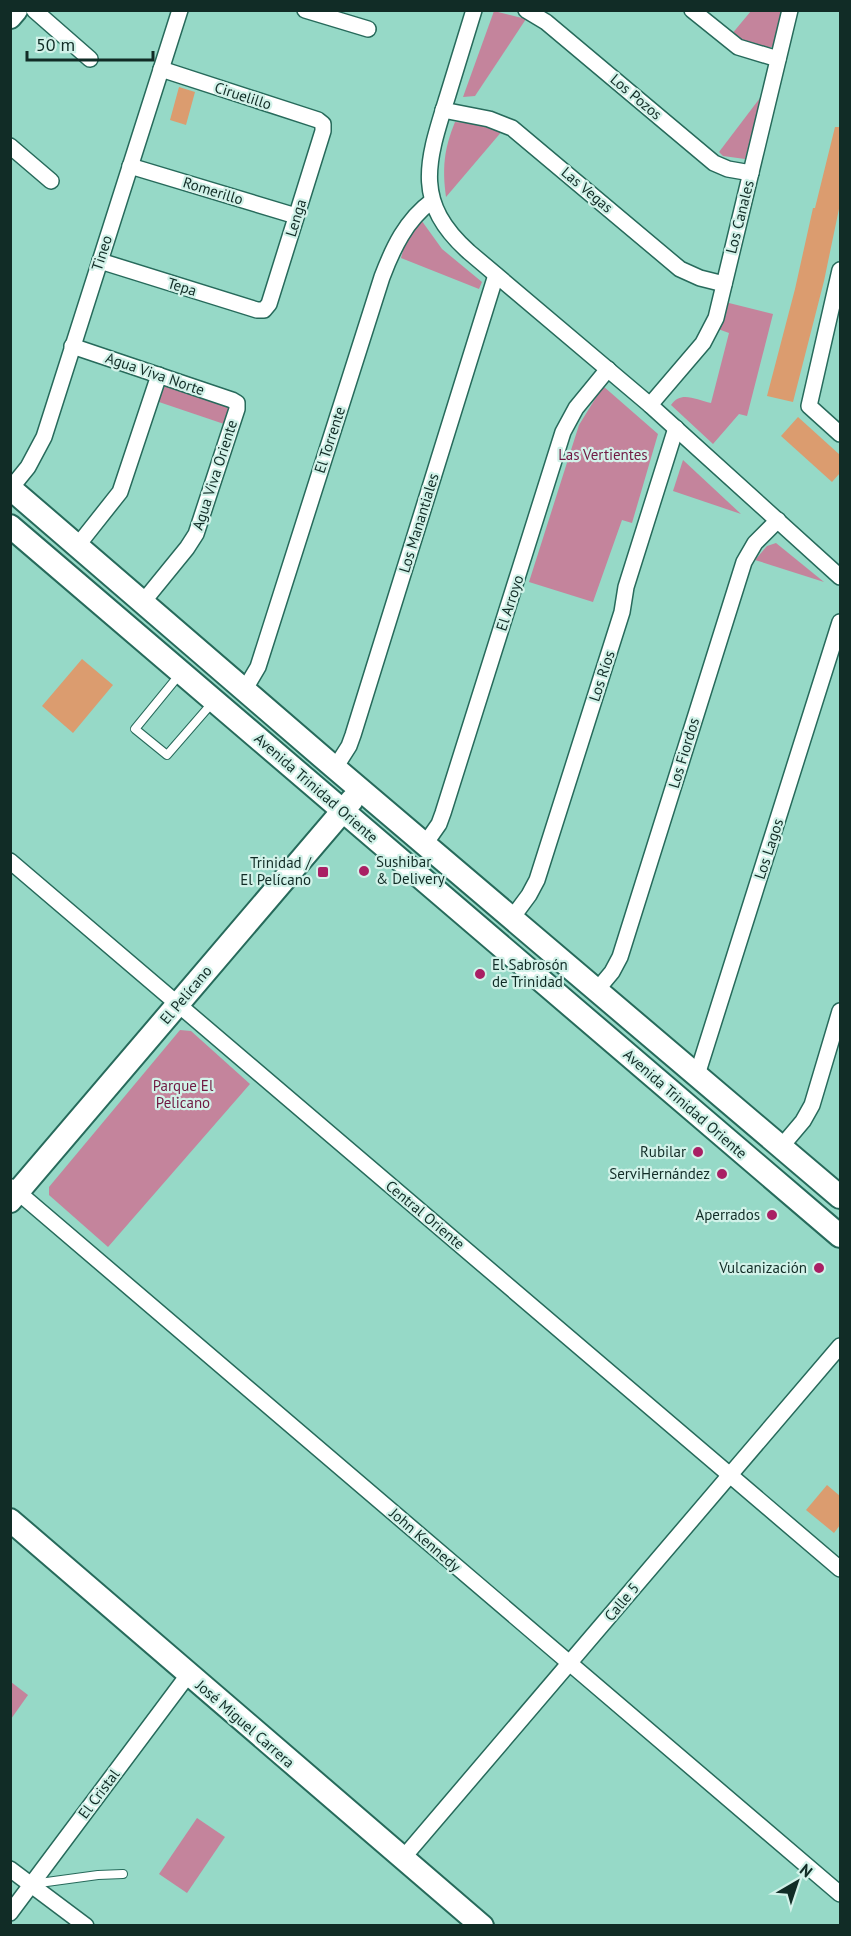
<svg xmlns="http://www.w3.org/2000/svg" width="851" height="1936" viewBox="0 0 851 1936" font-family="'PT Sans',sans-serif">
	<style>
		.green { fill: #c4849c }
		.building { fill: #db9c6f }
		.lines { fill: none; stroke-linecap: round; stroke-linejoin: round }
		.lane-casing { stroke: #276a5b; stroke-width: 10 }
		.street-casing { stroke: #276a5b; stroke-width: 18 }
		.secondary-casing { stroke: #276a5b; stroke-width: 26 }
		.lane { stroke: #fff; stroke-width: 8 }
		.street { stroke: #fff; stroke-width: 15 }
		.secondary { stroke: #fff; stroke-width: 22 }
		.poi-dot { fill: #a91f64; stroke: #d2f2e9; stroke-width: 2 }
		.labels { text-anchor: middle; stroke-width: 4.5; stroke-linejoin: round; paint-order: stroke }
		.street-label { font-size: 15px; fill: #112c26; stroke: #d2f2e9 }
		.park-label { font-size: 15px; fill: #701942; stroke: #d2f2e9 }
		.poi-label { font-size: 15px; fill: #112c26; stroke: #d2f2e9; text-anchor: end }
	</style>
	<rect width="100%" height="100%" fill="#96d9c7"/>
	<g class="green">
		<polygon points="494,11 526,19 475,96 463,97"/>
		<path d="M 751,11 L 785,11 L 777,45 C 759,53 746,44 731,35 Z"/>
		<polygon points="763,94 745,159 723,156 719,152"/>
		<path d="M 455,122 L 480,124 L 503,130 L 446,197 C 442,168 444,149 455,122 Z"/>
		<polygon points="419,217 442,249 482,282 479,289 401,258 407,236"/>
		<path d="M 725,302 L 773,314 L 747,416 L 739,414 L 713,444 L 671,405 C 681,390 696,400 711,403 L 729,333 L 718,329 Z"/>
		<polygon points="169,382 227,402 231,410 227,425 156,401 162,385"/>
		<polygon points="603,386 658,434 632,523 622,520 593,602 529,582 579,425"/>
		<polygon points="683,460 741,514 673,491"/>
		<polygon points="776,543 824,582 755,560 767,546"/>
		<polygon points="180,1030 191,1031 250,1084 108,1247 49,1195 49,1187"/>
		<polygon points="11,1682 28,1695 11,1719"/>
		<polygon points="197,1818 225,1837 187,1893 159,1874"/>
	</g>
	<g class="building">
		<polygon points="179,87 195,92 186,125 170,120"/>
		<polygon points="835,127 840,127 840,204 824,281 793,402 767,396 795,289 813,208 815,208"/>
		<polygon points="798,417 840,455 840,473 832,482 781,436"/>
		<polygon points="82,659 113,685 73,733 42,706"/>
		<polygon points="827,1485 840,1496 840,1525 834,1533 806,1510"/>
	</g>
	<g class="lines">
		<g class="lane-casing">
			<g id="lane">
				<polyline points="180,674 135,729 167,755 213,702"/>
				<polyline points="32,1884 98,1875 123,1874"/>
			</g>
		</g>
		<g class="street-casing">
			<g id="street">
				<polyline points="34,10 90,59"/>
				<polyline points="305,10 368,29"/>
				<path d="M 474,10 C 465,40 456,69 447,98 C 427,162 413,202 469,252 L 650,405 L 840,577"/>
				<polyline points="526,10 546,22 714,163 728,169 751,173"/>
				<polyline points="692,10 738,47 778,59"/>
				<polyline points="443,110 489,119 512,128 680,269 700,278 724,284"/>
				<polyline points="10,146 51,181"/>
				<polyline points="130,166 296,216"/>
				<polyline points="100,261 257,310 264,310 269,304 323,131 323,124 318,120 161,69"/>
				<polyline points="840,270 809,406 840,434"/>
				<polyline points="72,346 232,400 237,403 237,409 196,534 187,548 143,602"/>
				<polyline points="650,405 703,343 716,318 790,10"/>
				<polyline points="11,488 28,467 44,437 180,10"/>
				<polyline points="78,545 120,492 159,375"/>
				<path d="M 245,689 L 258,667 L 382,277 C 393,248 406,220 432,201"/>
				<polyline points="335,768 349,746 353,735 496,275"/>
				<polyline points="425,844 439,824 443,813 563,432 576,408 608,369"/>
				<polyline points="10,861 840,1569"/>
				<polyline points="512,918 529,895 537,880 622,612 626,587 676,428"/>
				<polyline points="597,990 612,972 620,957 744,562 755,543 778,520"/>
				<polyline points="697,1075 840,622"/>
				<polyline points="781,1147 803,1121 812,1105 840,1011"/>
				<polyline points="12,1187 840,1894"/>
				<polyline points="403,1858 840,1346"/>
				<polyline points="10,1869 86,1926"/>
				<polyline points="10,1913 188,1675"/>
			</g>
		</g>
		<g class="secondary-casing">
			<g id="secondary">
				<polyline points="10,17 16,10"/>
				<polyline points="10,488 335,768 840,1197"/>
				<polyline points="10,526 840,1236"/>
				<polyline points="10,1201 352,800"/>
				<polyline points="10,1520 482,1926"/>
			</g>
		</g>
		<use href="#lane" class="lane"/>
		<use href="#street" class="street"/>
		<use href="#secondary" class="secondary"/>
	</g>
	<g class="poi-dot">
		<circle cx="364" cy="871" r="6"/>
		<rect x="317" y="866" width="12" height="12" rx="3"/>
		<circle cx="480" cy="974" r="6"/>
		<circle cx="698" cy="1152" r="6"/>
		<circle cx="722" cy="1174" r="6"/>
		<circle cx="772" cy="1215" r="6"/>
		<circle cx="819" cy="1268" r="6"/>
	</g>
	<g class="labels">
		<g class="street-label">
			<text transform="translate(243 96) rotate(18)" y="5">Ciruelillo</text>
			<text transform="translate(636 97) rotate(40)" y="5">Los Pozos</text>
			<text transform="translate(587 190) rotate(40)" y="5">Las Vegas</text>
			<text transform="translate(213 191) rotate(17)" y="5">Romerillo</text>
			<text transform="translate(740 217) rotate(-76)" y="5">Los Canales</text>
			<text transform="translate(296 218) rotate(-73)" y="5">Lenga</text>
			<text transform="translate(102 253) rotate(-72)" y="5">Tineo</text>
			<text transform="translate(182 287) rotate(17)" y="5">Tepa</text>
			<text transform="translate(155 374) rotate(19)" y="5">Agua Viva Norte</text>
			<text transform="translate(330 440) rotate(-72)" y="5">El Torrente</text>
			<text transform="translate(215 475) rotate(-72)" y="5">Agua Viva Oriente</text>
			<text transform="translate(419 523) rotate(-73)" y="5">Los Manantiales</text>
			<text transform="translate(510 603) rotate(-72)" y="5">El Arroyo</text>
			<text transform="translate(602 676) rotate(-72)" y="5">Los Ríos</text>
			<text transform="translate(684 753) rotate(-73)" y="5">Los Fiordos</text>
			<text transform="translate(316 788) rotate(41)" y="5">Avenida Trinidad Oriente</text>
			<text transform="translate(769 849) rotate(-72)" y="5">Los Lagos</text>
			<text transform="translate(186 995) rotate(-50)" y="5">El Pelícano</text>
			<text transform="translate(685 1104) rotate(41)" y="5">Avenida Trinidad Oriente</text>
			<text transform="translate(425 1215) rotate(40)" y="5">Central Oriente</text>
			<text transform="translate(425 1540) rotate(41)" y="5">John Kennedy</text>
			<text transform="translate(622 1602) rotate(-50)" y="5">Calle 5</text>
			<text transform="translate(245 1724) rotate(41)" y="5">José Miguel Carrera</text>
			<text transform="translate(99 1794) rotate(-53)" y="5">El Cristal</text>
		</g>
		<g class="park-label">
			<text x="603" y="460">Las Vertientes</text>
			<text x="183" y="1091">Parque El<tspan x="183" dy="17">Pelicano</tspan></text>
		</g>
		<g class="poi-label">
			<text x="376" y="867" text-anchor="start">Sushibar<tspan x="376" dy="17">&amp; Delivery</tspan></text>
			<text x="311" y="868">Trinidad /<tspan x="311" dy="17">El Pelícano</tspan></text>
			<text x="492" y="970" text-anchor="start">El Sabrosón<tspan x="492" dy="17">de Trinidad</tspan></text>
			<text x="686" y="1157">Rubilar</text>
			<text x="710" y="1179">ServiHernández</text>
			<text x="760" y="1220">Aperrados</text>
			<text x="807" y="1273">Vulcanización</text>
		</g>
	</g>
	<rect width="851" height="1936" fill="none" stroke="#112c26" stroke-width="24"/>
	<g transform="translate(797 1882) rotate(39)" stroke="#d2f2e9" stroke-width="4.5" paint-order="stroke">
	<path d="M0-4.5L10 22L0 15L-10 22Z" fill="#112c26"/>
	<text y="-9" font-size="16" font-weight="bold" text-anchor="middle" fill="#112c26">N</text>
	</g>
	<path d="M27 51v9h126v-9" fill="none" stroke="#112c26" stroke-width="3"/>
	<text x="36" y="51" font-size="18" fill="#112c26" stroke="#d2f2e9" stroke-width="4.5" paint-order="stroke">50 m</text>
</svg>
